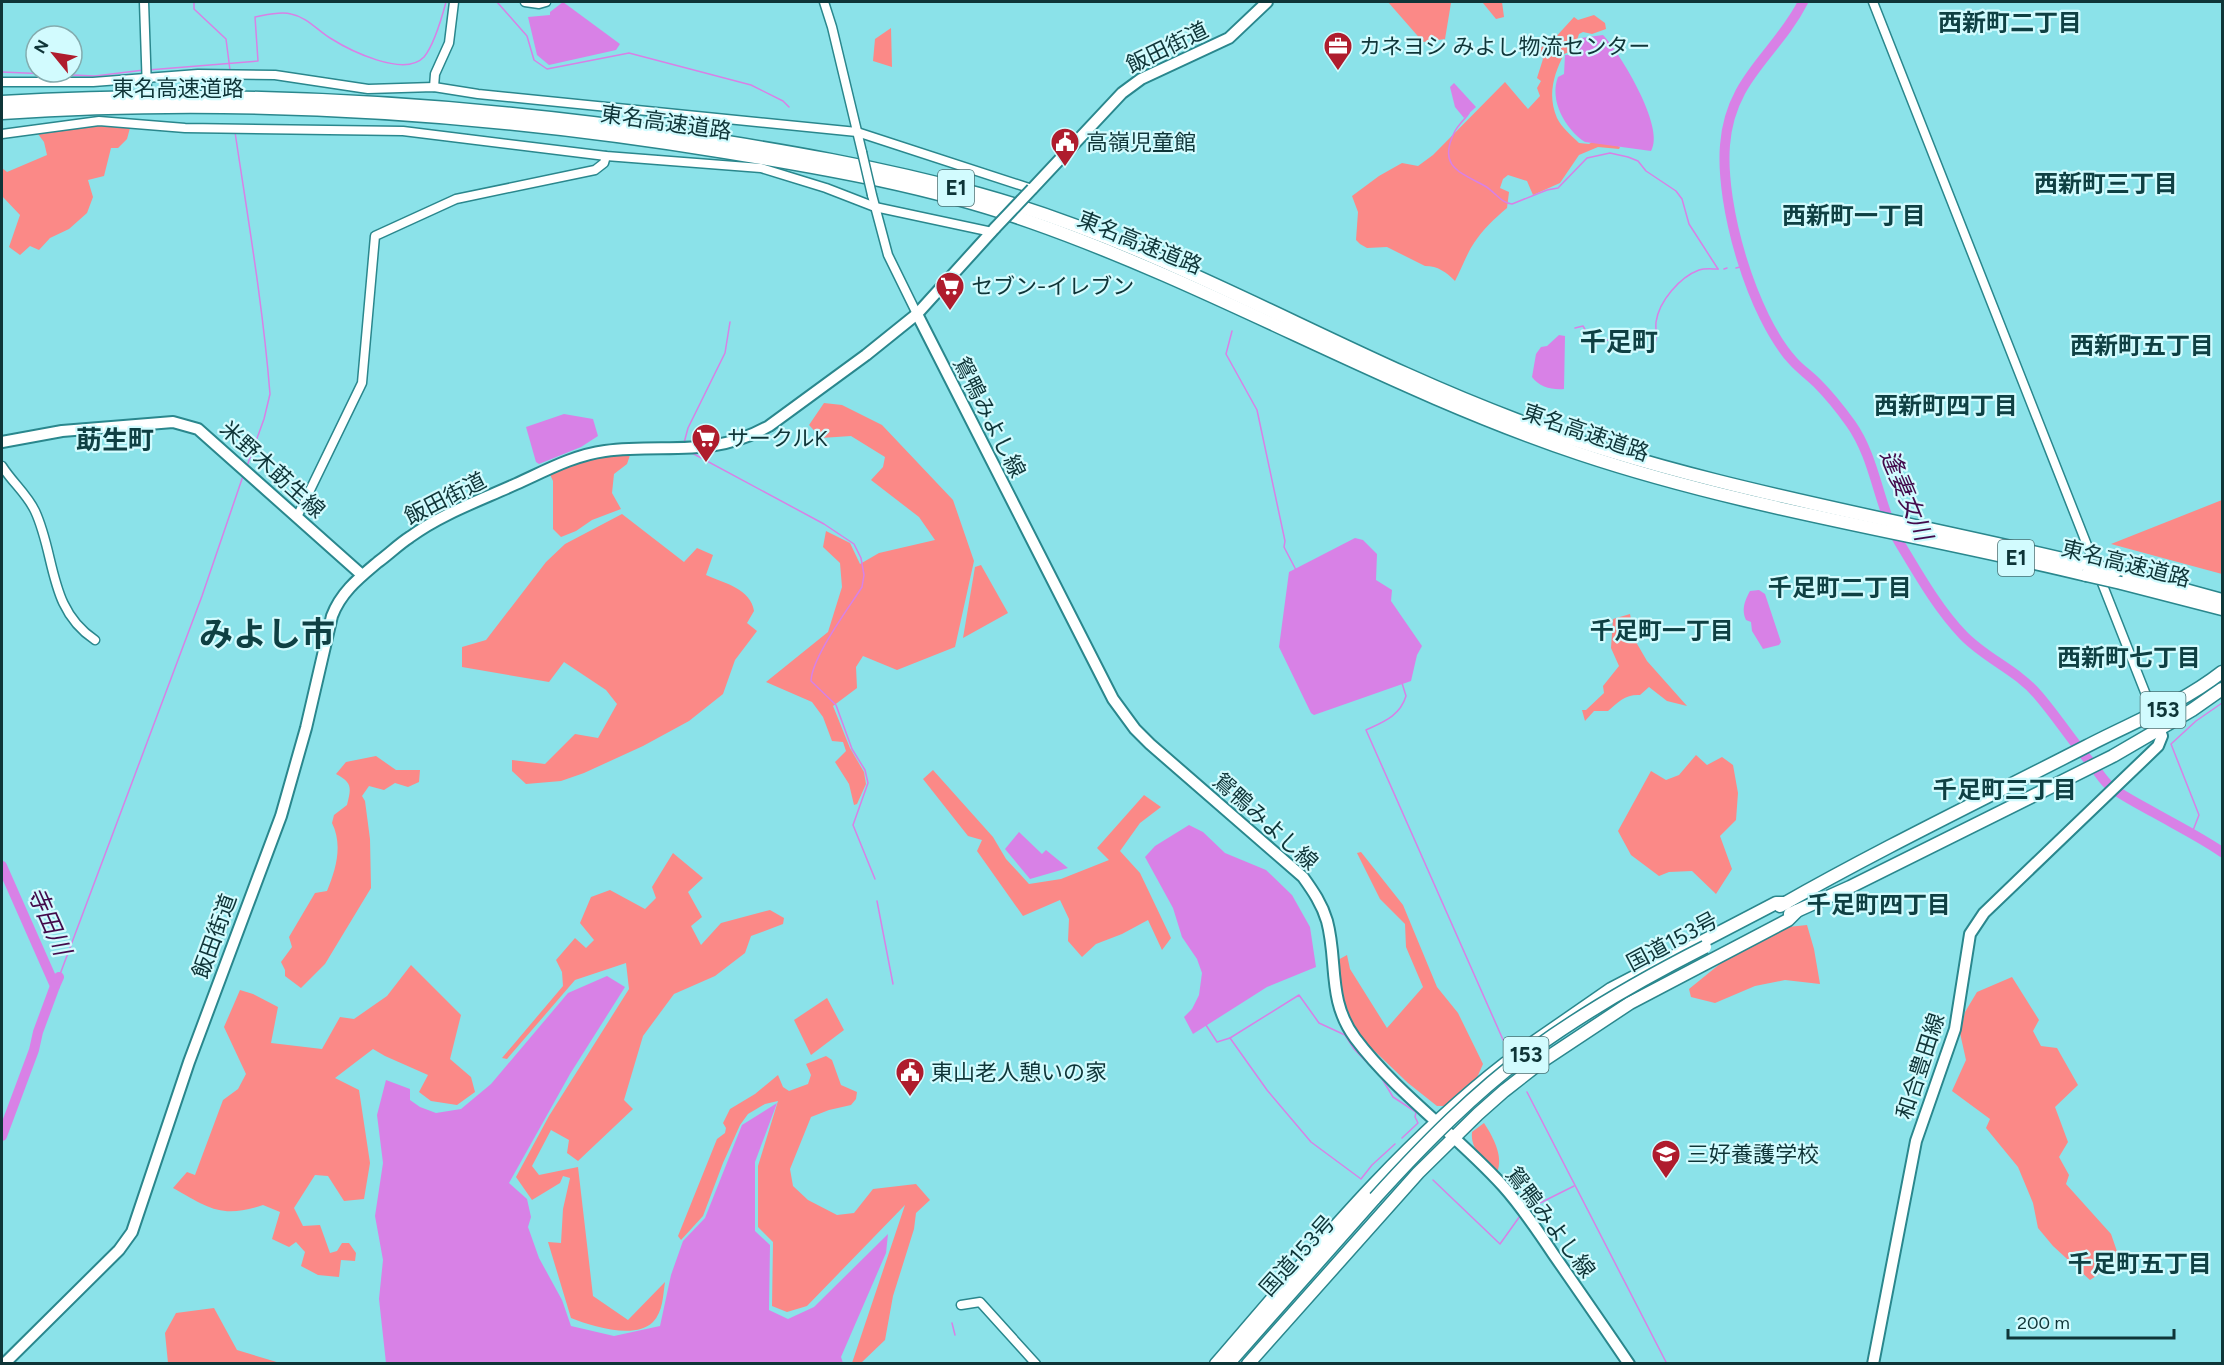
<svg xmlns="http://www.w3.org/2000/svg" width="2224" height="1365" viewBox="0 0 2224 1365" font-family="Figtree,'Noto Sans JP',sans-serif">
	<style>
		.green { fill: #fb8987 }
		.water { fill: #d881e6 }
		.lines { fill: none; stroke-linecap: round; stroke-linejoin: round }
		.stream { stroke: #d881e6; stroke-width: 1.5 }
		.river { stroke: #d881e6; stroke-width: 10 }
		.minor-casing { stroke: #2a878d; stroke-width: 11 }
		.major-casing { stroke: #2a878d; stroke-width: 14 }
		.highway-casing { stroke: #2a878d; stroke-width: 15 }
		.minor { stroke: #fff; stroke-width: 8 }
		.major { stroke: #fff; stroke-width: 10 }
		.highway { stroke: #fff; stroke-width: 12 }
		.minor-bridge-casing { stroke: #2a878d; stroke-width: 11; stroke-linecap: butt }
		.major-bridge-casing { stroke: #2a878d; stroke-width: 14; stroke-linecap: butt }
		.highway-bridge-casing { stroke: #2a878d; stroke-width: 15; stroke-linecap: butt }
		.minor-bridge { stroke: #fff; stroke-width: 8 }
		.major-bridge { stroke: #fff; stroke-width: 10 }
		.highway-bridge { stroke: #fff; stroke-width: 12 }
		.labels { text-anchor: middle; stroke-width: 4.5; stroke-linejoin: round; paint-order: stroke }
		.shield { fill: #d2fbfe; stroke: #4a7073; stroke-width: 1.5 }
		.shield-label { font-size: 21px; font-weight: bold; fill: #0f3538 }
		.poi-label { font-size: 22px; fill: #0f3538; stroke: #d2fbfe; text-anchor: start }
		.street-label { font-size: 22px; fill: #0f3538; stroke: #d2fbfe }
		.neighbourhood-label { font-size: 24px; font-weight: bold; fill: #0f4043; stroke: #d2fbfe }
		.water-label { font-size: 24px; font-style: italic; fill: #430a4b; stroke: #d2fbfe }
		.quarter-label { font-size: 26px; font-weight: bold; fill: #0f4043; stroke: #d2fbfe }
		.town-label { font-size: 34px; font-weight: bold; fill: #0f4043; stroke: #d2fbfe }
	</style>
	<rect width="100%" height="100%" fill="#8be2e9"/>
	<g class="green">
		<polygon points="1388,2 1502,2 1504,17 1496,19 1483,3 1451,3 1445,39 1423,42"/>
		<path d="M 1594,15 L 1605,23 L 1606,29 L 1592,34 L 1583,32 L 1579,34 C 1576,44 1574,51 1564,54 C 1554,74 1547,95 1557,118 C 1561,127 1572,136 1579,143 L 1589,144 L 1600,137 L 1620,147 L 1619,149 L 1598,147 L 1579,155 L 1560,183 L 1533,195 L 1527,181 L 1508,175 L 1503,179 L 1500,188 L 1509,192 L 1507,208 C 1494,219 1483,229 1474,243 C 1467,253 1461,270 1455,281 C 1446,272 1438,266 1425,266 L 1387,247 L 1367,248 L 1360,244 L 1356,240 L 1358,212 L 1352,196 L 1379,176 L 1402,163 L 1418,166 L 1433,155 L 1505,82 L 1528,109 L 1540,96 L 1537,88 L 1541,81 L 1537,78 L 1543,59 L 1539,53 L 1540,48 L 1553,40 L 1574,17 L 1578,20 Z"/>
		<polygon points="891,28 892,67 873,61 875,39"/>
		<polygon points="102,125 130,128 127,139 118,148 111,148 104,176 88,180 93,197 87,213 69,229 50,238 39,250 30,246 20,255 9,247 20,215 2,196 2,168 7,172 47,155 44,142 38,134"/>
		<polygon points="824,403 842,405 882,425 953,500 974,561 955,647 897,670 863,656 856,667 857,688 833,706 850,748 864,772 866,784 857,804 854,805 849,784 835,762 846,751 843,742 832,741 823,717 812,702 766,682 828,632 842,587 840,563 823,547 826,531 850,543 860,564 879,553 935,540 919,517 871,480 883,467 885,457 851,436 821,438 809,425"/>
		<polygon points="613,453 630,455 627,464 614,474 612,493 621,509 592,520 576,531 561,537 553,529 553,481 547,468"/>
		<polygon points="2222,500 2222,574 2111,544"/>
		<path d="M 622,514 L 684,562 L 697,548 L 713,555 L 706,575 C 724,583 751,589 754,611 L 747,623 L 757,631 L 735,660 L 723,694 L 689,721 L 643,746 L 584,773 L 561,781 L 526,784 L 512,771 L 512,760 L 545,764 L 575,734 L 598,738 L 617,704 L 606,690 L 564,662 L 549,682 L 462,667 L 462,647 L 486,640 L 546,562 L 565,544 Z"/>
		<polygon points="981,565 1008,613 963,638 975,567"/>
		<path d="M 1630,614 L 1636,642 L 1647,661 L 1687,706 L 1667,701 L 1649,687 L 1640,695 C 1626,694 1618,702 1608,711 L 1594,711 L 1585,721 L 1582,710 L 1586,710 L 1604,693 L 1603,686 L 1619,666 L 1611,648 L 1613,619 Z"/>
		<polygon points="1696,755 1707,765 1722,757 1733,765 1738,793 1736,820 1720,836 1732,869 1716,894 1692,871 1669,872 1659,876 1631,855 1618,831 1651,771 1666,780 1679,775"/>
		<path d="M 376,756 L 396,770 L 420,770 L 419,782 L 408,787 L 395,783 L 384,790 L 369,786 L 362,796 L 365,801 L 370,839 L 371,888 L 325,964 L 301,988 L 285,976 L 285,970 L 281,962 L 292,947 L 289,937 L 315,893 L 327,891 C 336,869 343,845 332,823 L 334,815 L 347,805 C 351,788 353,783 336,774 L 346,762 Z"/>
		<polygon points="933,770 993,837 1006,859 1029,884 1061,879 1109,860 1097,848 1144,795 1161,807 1140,823 1120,851 1140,873 1171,938 1162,950 1148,920 1122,934 1096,944 1082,957 1068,941 1069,919 1060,900 1023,916 977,851 982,840 968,836 923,779"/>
		<polygon points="1361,852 1403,905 1437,987 1458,1013 1483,1064 1476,1080 1444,1106 1437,1106 1408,1083 1362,1039 1349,1018 1340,993 1336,961 1347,955 1350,969 1387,1028 1423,987 1406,947 1405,924 1380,899 1357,853"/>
		<path d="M 673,853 L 703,878 L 688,892 L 702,917 L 691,926 L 701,945 L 721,923 L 770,910 L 784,918 L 783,924 L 751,936 L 745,953 L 715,976 L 674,994 L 643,1036 L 624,1100 L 633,1109 L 578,1161 L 567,1153 L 569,1140 L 551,1130 L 532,1166 L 539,1175 L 578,1167 L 593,1296 L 628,1320 L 665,1282 C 663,1295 663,1312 653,1322 C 635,1340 591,1326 571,1318 L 548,1242 L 561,1243 L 563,1209 L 570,1178 L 563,1176 L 560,1183 L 532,1200 L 516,1177 L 549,1116 L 629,989 L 626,963 L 575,980 L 507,1059 L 502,1058 L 563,986 L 562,972 L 556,960 L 575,938 L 586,948 L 594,940 L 580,923 L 591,897 L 610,890 L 645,909 L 656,898 L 652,887 Z"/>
		<polygon points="1807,925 1814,949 1820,984 1785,980 1755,986 1715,1003 1691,997 1689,989 1726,959 1788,927"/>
		<path d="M 411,965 L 461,1015 L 450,1059 L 471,1077 L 475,1092 L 457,1105 L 431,1101 L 419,1092 L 428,1075 L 385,1056 L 373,1049 L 335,1078 L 359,1090 L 370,1163 L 364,1199 L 344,1201 L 328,1176 L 315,1175 L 294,1208 L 303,1226 L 320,1225 L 330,1253 L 337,1251 L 342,1243 L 349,1243 L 356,1253 L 355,1261 L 341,1260 L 339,1277 L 318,1275 L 301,1266 L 305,1252 L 296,1242 L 289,1247 L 272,1239 L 280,1212 L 263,1205 C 221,1219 209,1208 173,1188 L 187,1172 L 195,1175 L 223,1100 L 238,1089 L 246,1074 L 224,1027 L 240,990 L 253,994 L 278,1007 L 271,1043 L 322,1049 L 340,1017 L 354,1019 L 387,996 Z"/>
		<polygon points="2012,977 2039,1020 2033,1031 2041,1046 2057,1048 2078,1085 2055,1107 2068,1142 2059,1157 2069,1175 2066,1184 2111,1234 2120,1260 2090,1280 2053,1246 2038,1228 2033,1203 2018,1167 1986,1128 1990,1119 1952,1091 1966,1060 1960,1033 1965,1012 1977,992"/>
		<polygon points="827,998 844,1030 811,1055 794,1020"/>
		<polygon points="826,1056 832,1060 841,1085 857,1092 856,1099 851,1105 829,1110 811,1117 790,1169 793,1186 808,1200 837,1215 854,1213 873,1189 916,1184 930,1200 916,1213 914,1229 893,1296 885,1340 861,1363 852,1363 905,1205 807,1306 787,1312 772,1306 773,1242 758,1227 758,1166 778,1101 765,1104 748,1114 740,1125 723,1163 703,1216 681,1240 678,1236 717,1139 725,1133 726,1128 723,1123 730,1109 755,1094 778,1075 783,1087 789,1091 808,1084 811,1075 806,1064"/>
		<path d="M 1484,1123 C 1493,1137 1504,1156 1497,1173 C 1485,1160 1470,1150 1472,1132 Z"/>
		<polygon points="214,1308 237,1350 280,1363 168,1363 165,1333 176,1313"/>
	</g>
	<g class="water">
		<polygon points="563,2 620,44 616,50 549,65 537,55 528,17 550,15 550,12"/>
		<path d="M 1603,35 C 1620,53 1666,128 1651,151 L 1585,142 C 1565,129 1549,100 1558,77 L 1564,74 L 1565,55 L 1571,55 L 1581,44 L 1581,38 Z"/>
		<polygon points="1454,83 1476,107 1464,118 1455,107 1450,87"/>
		<path d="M 1559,335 L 1565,336 L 1564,389 C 1552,390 1539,387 1532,377 L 1536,354 L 1541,347 L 1547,346 Z"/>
		<polygon points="564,414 593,419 598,436 581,447 539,464 536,462 526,427"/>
		<polygon points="1355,538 1363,540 1377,554 1376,580 1392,590 1391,601 1422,646 1417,655 1411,681 1314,715 1311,713 1279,647 1289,572"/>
		<path d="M 1759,590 L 1765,594 L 1781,642 L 1779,645 L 1763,649 L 1752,631 L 1751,622 L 1746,620 C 1741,610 1745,600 1750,591 Z"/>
		<polygon points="1189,825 1203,832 1225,853 1266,870 1292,895 1310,927 1316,967 1267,987 1193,1034 1184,1017 1192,1009 1199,995 1202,973 1197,959 1182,937 1173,908 1145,857 1155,846"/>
		<polygon points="1019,832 1042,854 1046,850 1068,868 1030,879 1005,849"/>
		<polygon points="607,976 625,987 570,1074 509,1183 527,1199 531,1217 528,1227 539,1258 562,1300 571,1326 614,1336 660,1326 671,1275 683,1241 705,1218 742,1125 777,1103 755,1162 755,1231 770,1245 769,1310 788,1319 814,1307 888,1234 886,1253 841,1357 843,1363 386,1363 379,1299 383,1260 375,1216 383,1163 377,1115 386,1080 410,1089 410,1100 420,1107 436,1113 461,1109 491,1084 568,993"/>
	</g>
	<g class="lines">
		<g class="stream">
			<polyline points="194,2 194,9 226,39 230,70"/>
			<polyline points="497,2 527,36 534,60 547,69 629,53 751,85 783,101 789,107"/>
			<path d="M 148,70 L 258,61 L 255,17 C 266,15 280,11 291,14 C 307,17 317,30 330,38 C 349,50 404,78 424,57 C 434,45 442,17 446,2"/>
			<polyline points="2,72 95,76 144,70"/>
			<path d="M 1469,113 C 1466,118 1459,124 1455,131 C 1437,166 1459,172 1485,186 C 1495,192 1501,203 1512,204 L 1547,190 L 1558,188 L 1587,158 L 1610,153 L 1628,157 L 1638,161 L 1646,171 L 1676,191 L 1682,199 L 1689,224 L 1718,269"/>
			<path d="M 235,132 C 248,219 263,306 270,394 L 264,419 L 247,466"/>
			<polyline points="1736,268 1744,266"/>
			<polyline points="1724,269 1727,268"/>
			<path d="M 1575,328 L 1583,326 L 1594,345 L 1618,336 L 1631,351 L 1652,348 C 1659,341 1655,331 1656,322 C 1659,301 1680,277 1699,270 C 1705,268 1712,269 1718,269"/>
			<polyline points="1232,331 1226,354 1257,410 1285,541 1284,547 1296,570"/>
			<polyline points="684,443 688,428 725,353 730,322"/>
			<path d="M 692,453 L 824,524 L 854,544 L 861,558 L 864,575 L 862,587 C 848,609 812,657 811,681 L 836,705 L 852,749 L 865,770 L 868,783 L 853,825 L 875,879"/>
			<path d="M 1402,683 L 1406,696 C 1400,716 1383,722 1366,730 L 1508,1051"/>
			<polyline points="2192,833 2199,815 2171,744 2196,721 2222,703"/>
			<polyline points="877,901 893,984"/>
			<polyline points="59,977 202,596 243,476"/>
			<polyline points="1206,1025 1217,1042 1230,1038 1267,1090 1311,1142 1361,1179 1372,1165 1395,1144"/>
			<polyline points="1230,1038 1299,995 1319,1023 1345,1035 1354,1049 1381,1077 1393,1097 1416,1112 1415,1117 1418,1123 1402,1138"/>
			<polyline points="1527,1092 1667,1364"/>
			<polyline points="1433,1180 1500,1244 1520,1216"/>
			<polyline points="1528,1209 1574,1186"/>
			<polyline points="952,1323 955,1335"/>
		</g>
		<g class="river">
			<path d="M 1803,2 C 1776,55 1730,78 1725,145 C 1720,206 1752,316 1793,361 C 1800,369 1809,375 1817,383 C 1829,395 1841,410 1851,424 C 1877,461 1878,509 1902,547 C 1920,577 1939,610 1963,635 C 1986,659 2017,670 2038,695 C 2057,717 2072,741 2091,763 C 2098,771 2103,781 2111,787 C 2124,797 2139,804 2153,812 C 2176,825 2200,837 2222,852"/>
			<polyline points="2,866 55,986 59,977"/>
			<polyline points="2,1136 34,1050 38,1032 55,986"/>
		</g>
		<g class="minor-casing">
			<g id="minor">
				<polyline points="144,2 147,90"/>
				<polyline points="525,2 539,4 546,2"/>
				<polyline points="824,2 832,27 862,152"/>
				<polyline points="1873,2 2154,715"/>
				<polyline points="2,82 93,82 198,74 275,75 368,89 434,87 478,94 857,132 1032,189"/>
				<polyline points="434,87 435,74 449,43 454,2"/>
				<polyline points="2,134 99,121 185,128 403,131 606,156 761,168 826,188 875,207 992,232"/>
				<polyline points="872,195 888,255 917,314"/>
				<path d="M 2,466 C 12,482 27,494 35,511 C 56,556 48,609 95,640"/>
				<polyline points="297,517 362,383 375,236 456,199 595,170 604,163 606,156"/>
				<polyline points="961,1305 980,1302 1036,1364"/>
			</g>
		</g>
		<g class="major-casing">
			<g id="major">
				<polyline points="1032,189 1122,93 1141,79 1229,38 1267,2"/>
				<path d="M 917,314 L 1113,699 L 1135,729 L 1150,744 L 1303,877 C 1313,891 1322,904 1327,921 C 1338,962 1327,1000 1355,1038 C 1397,1094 1456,1134 1503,1186 C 1522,1207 1538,1231 1554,1255 C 1579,1291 1604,1327 1629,1364"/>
				<polyline points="2,442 62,431 173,422 198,429 362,575"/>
				<path d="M 4,1364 L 119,1250 L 132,1232 L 189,1062 L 281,816 L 306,728 L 332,616 C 341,592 359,578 378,562 C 389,554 399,544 410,537 C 441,514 481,500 516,484 C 545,471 574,455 605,451 C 667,443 710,459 769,426 L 866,355 L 917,314 L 995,228"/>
				<polyline points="1873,1364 1916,1141 1955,1029 1970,934 1984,913 2158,746 2162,736 2154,715"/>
			</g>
		</g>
		<g class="highway-casing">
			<g id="highway">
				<path d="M 2,102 C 228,89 458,102 682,135 C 781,150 881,167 979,194 C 1167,246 1335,352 1517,420 C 1701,488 1894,518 2084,564"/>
				<path d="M 2,113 C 243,97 487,113 725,152 C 829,169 932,187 1031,222 C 1219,288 1391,391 1580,454 C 1745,509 1918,534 2086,575"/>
				<polyline points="2116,571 2222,600"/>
				<polyline points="2121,583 2222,609"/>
				<path d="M 1780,906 C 1880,849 1984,799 2087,746 C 2133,722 2181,704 2222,672"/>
				<polyline points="1790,914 1850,887 2113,756 2192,710 2222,689"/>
				<polyline points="1530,1045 1611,989 1776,903 1786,903"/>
				<path d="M 1216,1364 C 1307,1259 1396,1148 1506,1063"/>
				<polyline points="1228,1364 1375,1198"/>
				<polyline points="1248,1364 1418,1173 1478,1114 1504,1091 1541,1062 1630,1003 1788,920 1797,911"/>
			</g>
		</g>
		<use href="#minor" class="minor"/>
		<use href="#major" class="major"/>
		<use href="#highway" class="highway"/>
		<g class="minor-bridge-casing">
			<polyline id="minor-bridge" points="862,152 872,195"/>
		</g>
		<g class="major-bridge-casing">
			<polyline id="major-bridge" points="995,228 1032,189"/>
		</g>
		<g class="highway-bridge-casing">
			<g id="highway-bridge">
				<polyline points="2084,564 2116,571"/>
				<polyline points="2086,575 2121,583"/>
				<path d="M 1375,1198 C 1424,1144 1476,1091 1535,1048 C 1589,1009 1646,977 1705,947"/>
			</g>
		</g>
		<use href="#minor-bridge" class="minor-bridge"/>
		<use href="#major-bridge" class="major-bridge"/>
		<use href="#highway-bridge" class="highway-bridge"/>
	</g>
	<defs>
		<g id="office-pin" transform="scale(1.5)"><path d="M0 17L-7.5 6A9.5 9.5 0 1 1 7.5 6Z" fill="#af1c2d" stroke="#d2fbfe"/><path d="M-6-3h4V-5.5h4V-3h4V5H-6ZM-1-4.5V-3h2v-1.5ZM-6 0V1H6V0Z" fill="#fff"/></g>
		<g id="civic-pin" transform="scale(1.5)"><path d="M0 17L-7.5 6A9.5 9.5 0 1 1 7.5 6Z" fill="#af1c2d" stroke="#d2fbfe"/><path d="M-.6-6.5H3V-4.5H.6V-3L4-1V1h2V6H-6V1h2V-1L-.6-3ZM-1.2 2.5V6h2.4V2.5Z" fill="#fff"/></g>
		<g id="supermarket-pin" transform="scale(1.5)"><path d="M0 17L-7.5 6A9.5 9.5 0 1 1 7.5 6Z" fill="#af1c2d" stroke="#d2fbfe"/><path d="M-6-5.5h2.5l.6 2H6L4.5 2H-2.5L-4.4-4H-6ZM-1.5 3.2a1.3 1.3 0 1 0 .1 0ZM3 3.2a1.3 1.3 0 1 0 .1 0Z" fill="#fff"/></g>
		<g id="school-pin" transform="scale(1.5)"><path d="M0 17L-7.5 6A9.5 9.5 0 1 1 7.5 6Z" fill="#af1c2d" stroke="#d2fbfe"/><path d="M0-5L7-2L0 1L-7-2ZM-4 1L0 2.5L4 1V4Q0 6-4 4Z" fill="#fff"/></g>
	</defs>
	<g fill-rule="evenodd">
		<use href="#office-pin" x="1338" y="46"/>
		<use href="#civic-pin" x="1065" y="142"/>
		<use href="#supermarket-pin" x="950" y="286"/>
		<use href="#supermarket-pin" x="706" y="438"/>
		<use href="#civic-pin" x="910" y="1072"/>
		<use href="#school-pin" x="1666" y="1154"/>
	</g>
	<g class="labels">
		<g class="shield">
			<rect x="938" y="170" width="36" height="36" rx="4.5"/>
			<rect x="1998" y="540" width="36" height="36" rx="4.5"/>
			<rect x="2140.5" y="692" width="45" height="36" rx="4.5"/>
			<rect x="1503.5" y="1037" width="45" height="36" rx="4.5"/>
		</g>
		<g class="shield-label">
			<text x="956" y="195">E1</text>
			<text x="2016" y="565">E1</text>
			<text x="2163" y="717">153</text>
			<text x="1526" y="1062">153</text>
		</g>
		<g class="poi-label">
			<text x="1359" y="54">カネヨシ みよし物流センター</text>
			<text x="1086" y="150">高嶺児童館</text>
			<text x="971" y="294">セブン-イレブン</text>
			<text x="727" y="446">サークルK</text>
			<text x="931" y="1080">東山老人憩いの家</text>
			<text x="1687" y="1162">三好養護学校</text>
		</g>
		<g class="street-label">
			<text transform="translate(1167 47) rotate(-26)" y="8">飯田街道</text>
			<text x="178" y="96">東名高速道路</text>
			<text transform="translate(666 122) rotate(8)" y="8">東名高速道路</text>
			<text transform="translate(1140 242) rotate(22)" y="8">東名高速道路</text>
			<text transform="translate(990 417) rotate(63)" y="8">鴛鴨みよし線</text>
			<text transform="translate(1586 432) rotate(19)" y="8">東名高速道路</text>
			<text transform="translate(273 469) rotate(42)" y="8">米野木莇生線</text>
			<text transform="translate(445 498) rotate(-27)" y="8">飯田街道</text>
			<text transform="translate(2126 563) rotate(14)" y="8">東名高速道路</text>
			<text transform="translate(1266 821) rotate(42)" y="8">鴛鴨みよし線</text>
			<text transform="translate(214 936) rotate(-70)" y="8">飯田街道</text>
			<text transform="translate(1672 941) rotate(-28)" y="8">国道153号</text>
			<text transform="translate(1920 1066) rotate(-72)" y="8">和合豊田線</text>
			<text transform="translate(1551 1222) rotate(53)" y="8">鴛鴨みよし線</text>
			<text transform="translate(1297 1255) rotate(-48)" y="8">国道153号</text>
		</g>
		<g class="neighbourhood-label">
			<text x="2010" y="31">西新町二丁目</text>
			<text x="2106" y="192">西新町三丁目</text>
			<text x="1854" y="224">西新町一丁目</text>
			<text x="2142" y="354">西新町五丁目</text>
			<text x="1946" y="414">西新町四丁目</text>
			<text x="1840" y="596">千足町二丁目</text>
			<text x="1662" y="639">千足町一丁目</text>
			<text x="2129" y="666">西新町七丁目</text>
			<text x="2005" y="798">千足町三丁目</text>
			<text x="1879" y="913">千足町四丁目</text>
			<text x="2140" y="1272">千足町五丁目</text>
		</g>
		<g class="water-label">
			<text transform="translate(1906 495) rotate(67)" y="8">逢妻女川</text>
			<text transform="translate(49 921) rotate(66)" y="8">寺田川</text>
		</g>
		<g class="quarter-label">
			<text x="1619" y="351">千足町</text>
			<text x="115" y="449">莇生町</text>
		</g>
		<g class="town-label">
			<text x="267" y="646">みよし市</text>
		</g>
	</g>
	<rect width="2224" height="1365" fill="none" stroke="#0f3538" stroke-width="6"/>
	<g transform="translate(54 54) rotate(300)"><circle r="28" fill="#d2fbfe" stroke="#84acaf" stroke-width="1.5"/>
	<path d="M0-4.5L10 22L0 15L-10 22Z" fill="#af1c2d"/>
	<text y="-9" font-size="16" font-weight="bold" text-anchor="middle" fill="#0f3538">N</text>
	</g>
	<path d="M2008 1329v9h166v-9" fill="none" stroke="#0f3538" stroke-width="3"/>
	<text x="2017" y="1329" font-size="18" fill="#0f3538" stroke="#d2fbfe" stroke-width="4.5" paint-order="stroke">200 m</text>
</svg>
